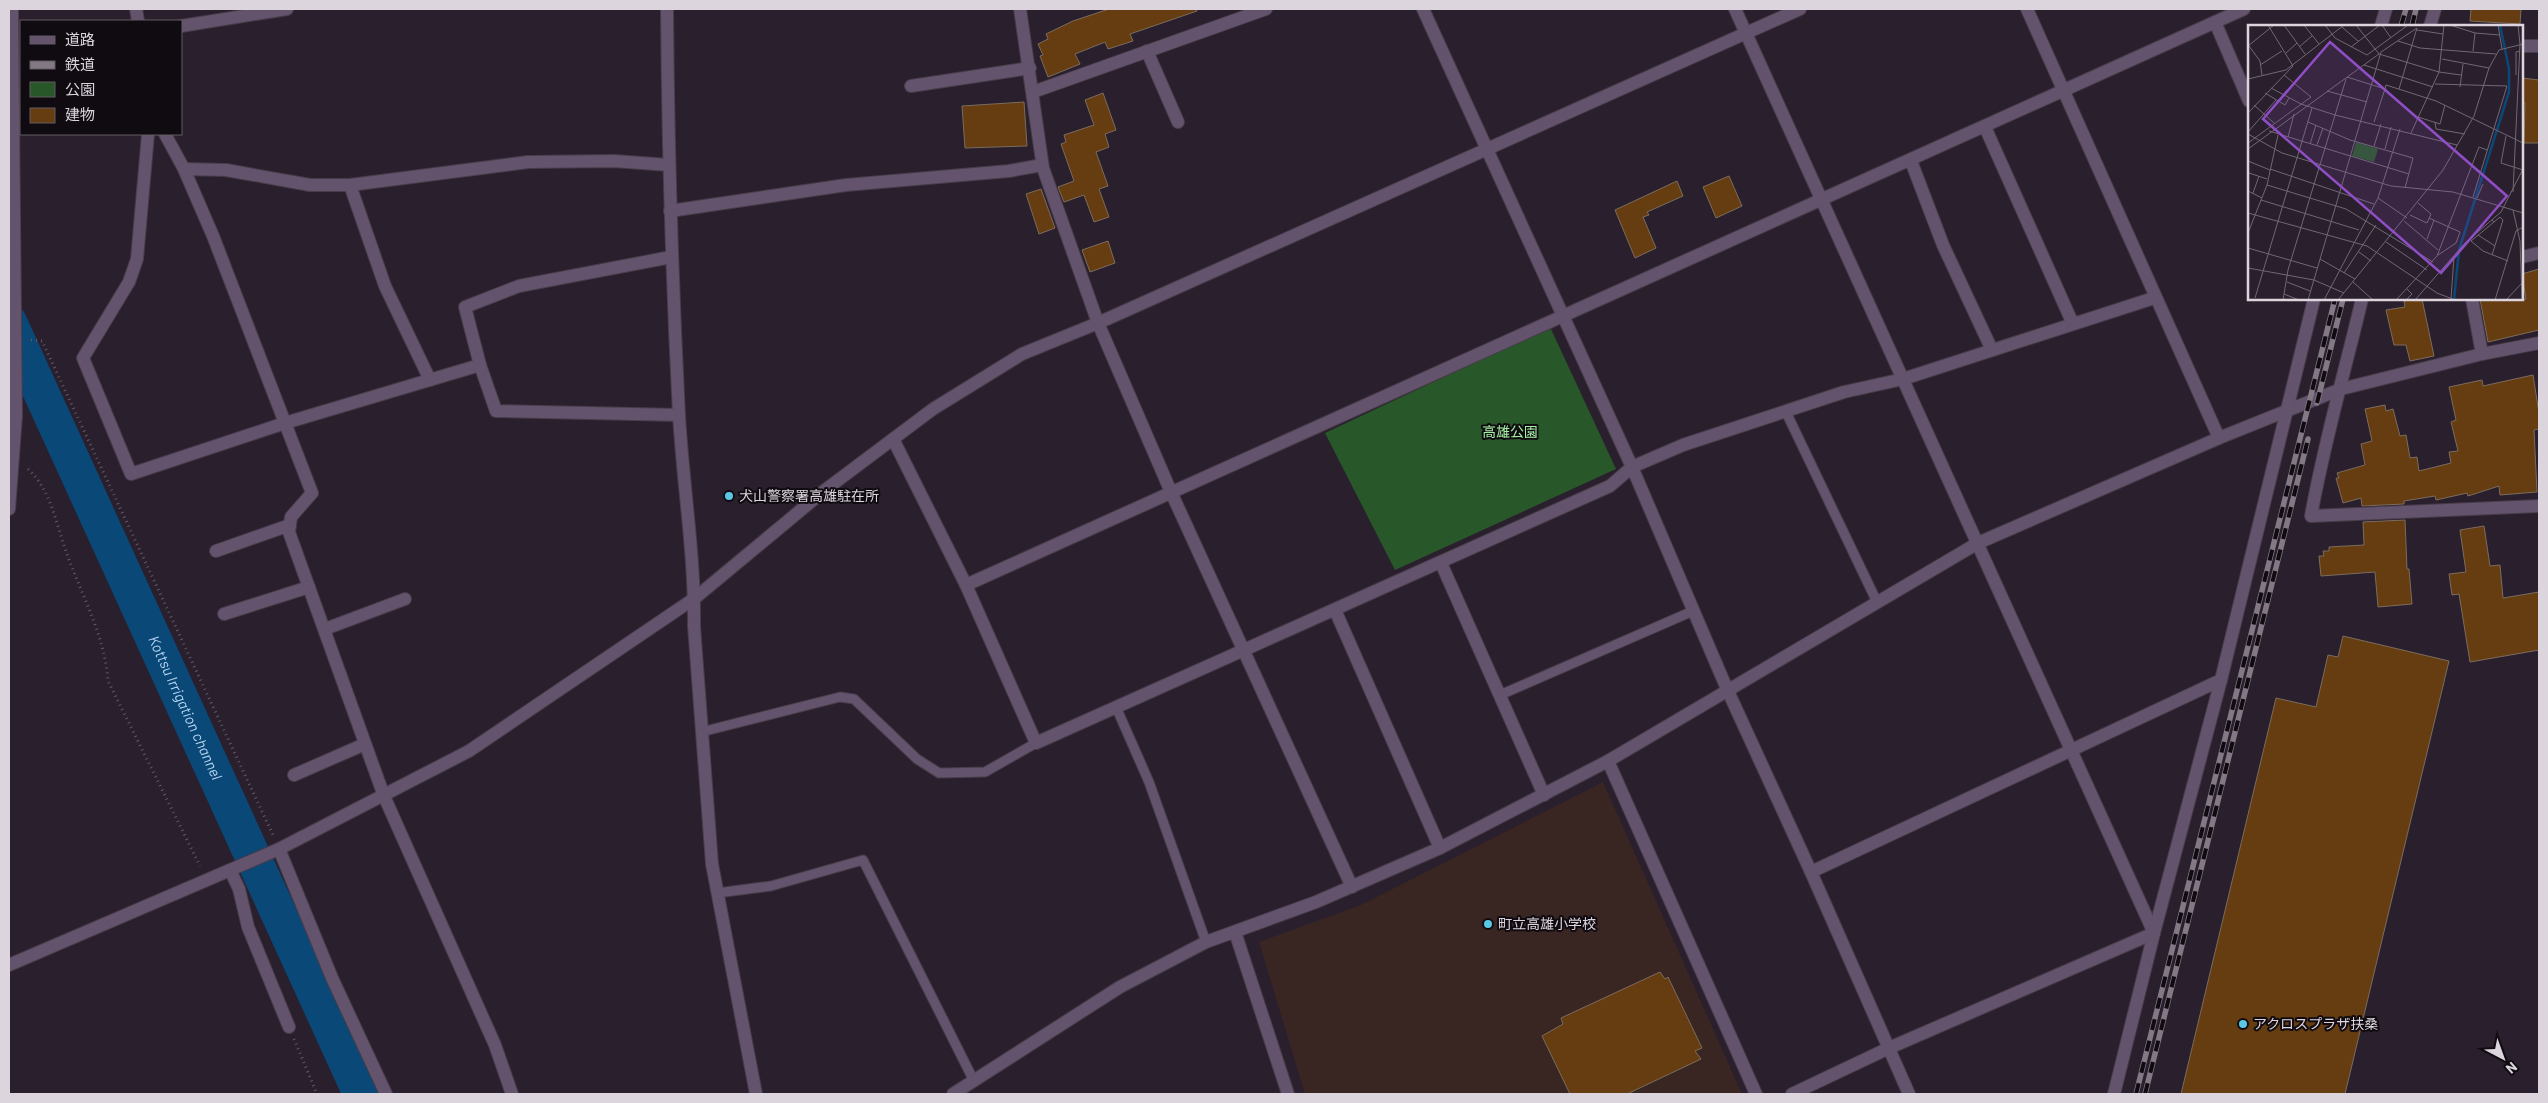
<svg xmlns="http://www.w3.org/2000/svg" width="2548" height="1103" viewBox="0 0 2548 1103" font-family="Barlow,'Noto Sans JP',sans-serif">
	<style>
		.education { fill: #392622 }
		.green { fill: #285829 }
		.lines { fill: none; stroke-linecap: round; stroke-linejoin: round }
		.river { stroke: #0a4878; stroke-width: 36 }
		.building { fill: #653d10; stroke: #7c6c5e }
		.service-casing { stroke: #473c49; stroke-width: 11 }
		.minor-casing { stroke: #473c49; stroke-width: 14 }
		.tertiary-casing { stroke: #473c49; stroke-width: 14 }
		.path { stroke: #635865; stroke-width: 3; stroke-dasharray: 1 4; stroke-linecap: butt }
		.service { stroke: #64536c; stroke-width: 9 }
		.minor { stroke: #64536c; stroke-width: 12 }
		.tertiary { stroke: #64536c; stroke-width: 12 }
		.rail-casing { stroke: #837985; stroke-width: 5.5 }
		.rail { stroke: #100b11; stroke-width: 4; stroke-dasharray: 11; stroke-linecap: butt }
		.poi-dot { fill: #5ac8e5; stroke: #100b11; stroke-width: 2 }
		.labels { text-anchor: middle; stroke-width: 4; stroke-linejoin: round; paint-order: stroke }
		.park-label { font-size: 14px; fill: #a4f1a3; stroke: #100b11 }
		.poi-label { font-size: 14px; fill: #ddd5de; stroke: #100b11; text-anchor: start }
		.water-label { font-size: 15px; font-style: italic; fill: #b9d7f4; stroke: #100b11 }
		.inset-river { fill: none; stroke: #0a4878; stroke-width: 2.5 }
		.inset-road { fill: none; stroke: #726874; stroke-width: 1 }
		.view { fill: #8f4ec5; fill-opacity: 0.15; stroke: #8f4ec5; stroke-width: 2.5 }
		.inset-edge { fill: none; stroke: #ddd5de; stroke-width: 2.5 }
	</style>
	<rect width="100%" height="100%" fill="#2a1f2d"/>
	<polygon class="education" points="1603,782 1742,1094 1305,1094 1259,942 1361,905"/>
	<polygon class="green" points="1550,327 1616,469 1395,570 1325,433"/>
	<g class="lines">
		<path class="river" id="s1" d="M 9,322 L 361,1094"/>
	</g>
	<g class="building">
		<polygon points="1109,9 1196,9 1197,11 1130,34 1133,41 1108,49 1105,42 1075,54 1080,64 1048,77 1040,56 1043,55 1038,44 1048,39 1046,34 1073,21"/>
		<polygon points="2471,9 2521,9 2520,24 2470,21"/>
		<polygon points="2522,78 2539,80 2539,143 2524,143 2525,103 2522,103"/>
		<polygon points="1103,93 1116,130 1105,134 1109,147 1096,152 1108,186 1099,189 1109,217 1094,222 1084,195 1064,202 1058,187 1074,181 1061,144 1066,142 1064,135 1094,125 1085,100"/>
		<polygon points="1024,102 1027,146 965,148 962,106"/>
		<polygon points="1729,176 1742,206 1716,218 1703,187"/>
		<polygon points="1677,181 1683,196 1647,212 1649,215 1643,217 1656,248 1635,258 1615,210"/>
		<polygon points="1041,189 1055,228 1039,234 1026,194"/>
		<polygon points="1108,241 1115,263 1090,272 1082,250"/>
		<polygon points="2539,269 2539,330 2488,342 2480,299 2526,299 2522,274"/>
		<polygon points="2413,299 2422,299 2434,356 2410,361 2406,345 2394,345 2386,310 2405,307 2404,301"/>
		<polygon points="2533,375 2539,413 2539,429 2534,430 2537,492 2500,495 2499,486 2468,496 2467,493 2436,500 2435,496 2404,501 2404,504 2362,506 2361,498 2343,503 2336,478 2339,478 2337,473 2365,465 2361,444 2372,441 2365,409 2385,405 2386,411 2393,409 2400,436 2406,435 2410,458 2417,457 2419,471 2451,463 2449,452 2458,451 2451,422 2456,420 2449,387 2482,380 2483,386"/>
		<polygon points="2405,520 2407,569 2409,569 2412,604 2378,607 2375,572 2321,576 2319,556 2324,556 2323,551 2329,551 2329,547 2364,545 2363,522"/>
		<polygon points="2484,526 2490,566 2500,565 2503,598 2539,592 2539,650 2470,662 2459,594 2452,595 2449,574 2466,572 2460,530"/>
		<polygon points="2343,636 2449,661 2345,1094 2181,1094 2276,698 2316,707 2328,655 2338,657"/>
		<polygon points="1660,972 1665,979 1668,977 1702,1048 1695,1051 1701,1059 1627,1094 1570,1094 1542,1036 1563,1024 1561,1018"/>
	</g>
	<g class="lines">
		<g class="service-casing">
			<g id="service">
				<polyline points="1786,412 1877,602"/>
				<polyline points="1500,695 1693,611"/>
				<polyline points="1116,707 1149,782 1206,942"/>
				<polyline points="701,732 840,697 854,699 917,759 939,773 985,772 1036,743"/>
				<polyline points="717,893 771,886 863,860 974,1081"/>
			</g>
		</g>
		<g class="minor-casing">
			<g id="minor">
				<polyline points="136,9 138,21"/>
				<path d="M 667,9 C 668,144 672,279 679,415 C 683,485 695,556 694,626 L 712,864 L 756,1094"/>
				<polyline points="1020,9 1043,168 1098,323 1171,492 1352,887"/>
				<polyline points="1423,9 1632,467 1727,689 1811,872 1909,1094"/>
				<polyline points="1735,9 2154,933"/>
				<polyline points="2027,9 2219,438"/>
				<polyline points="2215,22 2249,101"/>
				<polyline points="181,26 287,9"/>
				<polyline points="2381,26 2386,9"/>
				<polyline points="2430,26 2435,9"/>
				<polyline points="2522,46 2539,46"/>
				<polyline points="1147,51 1178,122"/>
				<polyline points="911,86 1030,68"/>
				<polyline points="1033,92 1266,9"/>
				<polyline points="1985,127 2073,324"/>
				<polyline points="148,134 137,259 129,282 83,358 131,474 285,423 480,365"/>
				<polyline points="165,134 184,169 213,236 312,493 291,517 289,532 384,796 495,1045 512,1094"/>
				<polyline points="1911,161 1943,245 1992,350"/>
				<polyline points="184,169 226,170 310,185 350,185 528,162 614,161 669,165"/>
				<polyline points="350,185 385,286 430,380"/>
				<polyline points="670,211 846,185 1009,171 1042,165"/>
				<polyline points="671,257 519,286 465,307 480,365 496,411 679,415"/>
				<polyline points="2522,257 2539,253"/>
				<path d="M 2362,299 C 2345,371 2324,442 2311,516 L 2539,506"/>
				<polyline points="2472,299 2482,354"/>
				<polyline points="893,439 966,585 1036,743 1610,486 1632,467 1683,445 1844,392 1903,379 2154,298"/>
				<polyline points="216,551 290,525"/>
				<polyline points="1441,563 1544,795"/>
				<polyline points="966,585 2244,9"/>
				<polyline points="1335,610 1440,848"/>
				<polyline points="224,614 309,587"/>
				<polyline points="325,629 405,599"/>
				<polyline points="1608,761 1756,1094"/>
				<polyline points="294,775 365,744"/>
				<polyline points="279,849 332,978 386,1094"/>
				<polyline points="230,870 239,889 248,927 289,1027"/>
				<polyline points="1811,872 2221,680"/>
				<polyline points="1235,932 1288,1094"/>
				<polyline points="953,1094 1120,987 1206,942 1316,902 1440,848 1608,761 1978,543 2219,438 2341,389 2482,354 2539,343"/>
				<polyline points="1792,1094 1889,1048 2154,933"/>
				<polyline points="2114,1094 2154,933 2221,680 2314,299"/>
			</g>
		</g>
		<g class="tertiary-casing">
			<g id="tertiary">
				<polyline points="9,509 16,416 12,9"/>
				<polyline points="9,965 279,849 469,751 695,598 825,490 933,409 1022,354 1098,323 1800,9"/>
			</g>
		</g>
		<g class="path">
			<polyline points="31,340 42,341 273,835"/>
			<path d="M 28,469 C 52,491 56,525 67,554 C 82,596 105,636 108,681 L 200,866"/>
			<polyline points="294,1039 317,1094"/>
		</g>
		<use href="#service" class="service"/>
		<use href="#minor" class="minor"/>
		<use href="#tertiary" class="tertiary"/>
		<g class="rail-casing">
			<g id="rail">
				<polyline points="2401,26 2406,9"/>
				<polyline points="2412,26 2416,9"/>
				<polyline points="2317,403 2343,299"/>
				<polyline points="2136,1094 2335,299"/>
				<polyline points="2145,1094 2308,439"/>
			</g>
		</g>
		<use href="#rail" class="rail"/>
	</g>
	<g class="poi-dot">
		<circle cx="729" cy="496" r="5"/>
		<circle cx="1488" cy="924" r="5"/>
		<circle cx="2243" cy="1024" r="5"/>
	</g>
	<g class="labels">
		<g class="park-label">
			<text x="1510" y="437">高雄公園</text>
		</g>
		<g class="poi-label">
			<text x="739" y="501">犬山警察署高雄駐在所</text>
			<text x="1498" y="929">町立高雄小学校</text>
			<text x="2253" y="1029">アクロスプラザ扶桑</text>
		</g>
		<g class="water-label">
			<text dy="5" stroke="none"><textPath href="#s1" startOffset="424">Kottsu Irrigation channel</textPath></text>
		</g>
	</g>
	<g transform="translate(2248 25)">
		<rect width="275" height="275" fill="#2a1f2d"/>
		<path d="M 108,117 L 130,124 L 126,137 L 104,131 Z" fill="#285829"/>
		<path class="inset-river" d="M 206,275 L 211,225 L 261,67 L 261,44 L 252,0"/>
		<path class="inset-road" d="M 36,0 L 57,29M 56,0 L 71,19M 77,0 L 87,13 L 119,30 L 160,0M 108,0 L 131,29M 134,0 L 143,13M 202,0 L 227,8 L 252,10M 250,0 L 254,24M 94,2 L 110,16M 169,5 L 195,9M 150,16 L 172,23 L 248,29M 0,21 L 26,0M 1,21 L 12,36 L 14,50M 51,22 L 64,11M 103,22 L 132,0M 225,26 L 227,8M 37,29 L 49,18M 194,34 L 241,43M 12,40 L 34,26M 116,40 L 185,62M 268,50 L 268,27 L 272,26M 99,52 L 137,64 L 126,97M 0,54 L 38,45 L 96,0M 187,59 L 259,61 L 225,172M 212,62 L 215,39M 23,63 L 53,79 L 87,90 L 209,120M 137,64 L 138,60 L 188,76 L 275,118M 79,66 L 119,77M 17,68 L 37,80 L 41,73M 6,80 L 26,98M 0,88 L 45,41 L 20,0M 170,92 L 192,99 L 197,80M 60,97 L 102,115 L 165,133 L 157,163M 187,97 L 188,104 L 217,109M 21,106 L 161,149M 0,107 L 28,75M 163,108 L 191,47 L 196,0M 0,109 L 34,128 L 143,161 L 205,167 L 275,188M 258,111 L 253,138 L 275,145M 40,112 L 46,89M 0,118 L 63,72 L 36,50M 62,119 L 68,100M 69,120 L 75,103M 126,121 L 133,99M 0,124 L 131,29 L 191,47 L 213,50M 137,124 L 143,102M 0,136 L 22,145M 22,144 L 126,179M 1,148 L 19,154M 19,160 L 98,184 L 185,237M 0,166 L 14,173M 265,167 L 272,19 L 270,0M 5,168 L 11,151M 130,173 L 159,193M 229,173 L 235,159M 13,175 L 111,205M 265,185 L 272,216 L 274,275M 0,188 L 119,221 L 189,268 L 207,275M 162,190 L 179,198 L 183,189 L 170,178M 181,193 L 212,207 L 208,218 L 190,230M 244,195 L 246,197 L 223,216 L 235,226 L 260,236M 156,196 L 190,225M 0,208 L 19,160 L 30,110M 230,210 L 247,221M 179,214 L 186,195M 138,217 L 179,245M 0,223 L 69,243M 111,227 L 123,236M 244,230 L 255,195 L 252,192 L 246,197M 72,234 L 107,254M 0,243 L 66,255 L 96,268M 96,248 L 128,200M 39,257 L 62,266M 105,257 L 125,275M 36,269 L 51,275M 7,273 L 64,83M 203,274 L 206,231M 35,275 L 40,245 L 98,54M 60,275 L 133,27 L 169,3 L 151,64M 76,275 L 130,173 L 152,104M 90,275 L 195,145 L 226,91 L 241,43 L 251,25 L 275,19M 148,275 L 189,231 L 231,122 L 239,125M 158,275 L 164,269 L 159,264M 167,275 L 217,218 L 253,187 L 275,144M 247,275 L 268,206 L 275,202M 258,275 L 274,258"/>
		<path class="view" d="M 82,17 L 259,171 L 193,248 L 15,94 Z"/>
		<rect width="275" height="275" class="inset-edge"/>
	</g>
	<rect width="2548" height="1103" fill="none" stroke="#ddd5de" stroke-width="20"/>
	<rect x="20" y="20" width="162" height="115" fill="#100b11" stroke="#625c63"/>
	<rect x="30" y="36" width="25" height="8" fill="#64536c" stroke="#625c63"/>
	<text x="65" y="45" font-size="15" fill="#ddd5de">道路</text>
	<rect x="30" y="61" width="25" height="8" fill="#837985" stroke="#625c63"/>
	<text x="65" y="70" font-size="15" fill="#ddd5de">鉄道</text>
	<rect x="30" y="82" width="25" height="15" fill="#285829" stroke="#625c63"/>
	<text x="65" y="95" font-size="15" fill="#ddd5de">公園</text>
	<rect x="30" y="108" width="25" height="15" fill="#653d10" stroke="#625c63"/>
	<text x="65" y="120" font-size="15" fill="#ddd5de">建物</text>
	<g transform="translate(2503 1058) rotate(139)" stroke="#100b11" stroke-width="4" paint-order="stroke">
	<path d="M0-4L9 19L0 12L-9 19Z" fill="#ddd5de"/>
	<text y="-8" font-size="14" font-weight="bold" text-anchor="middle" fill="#ddd5de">N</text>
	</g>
</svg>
